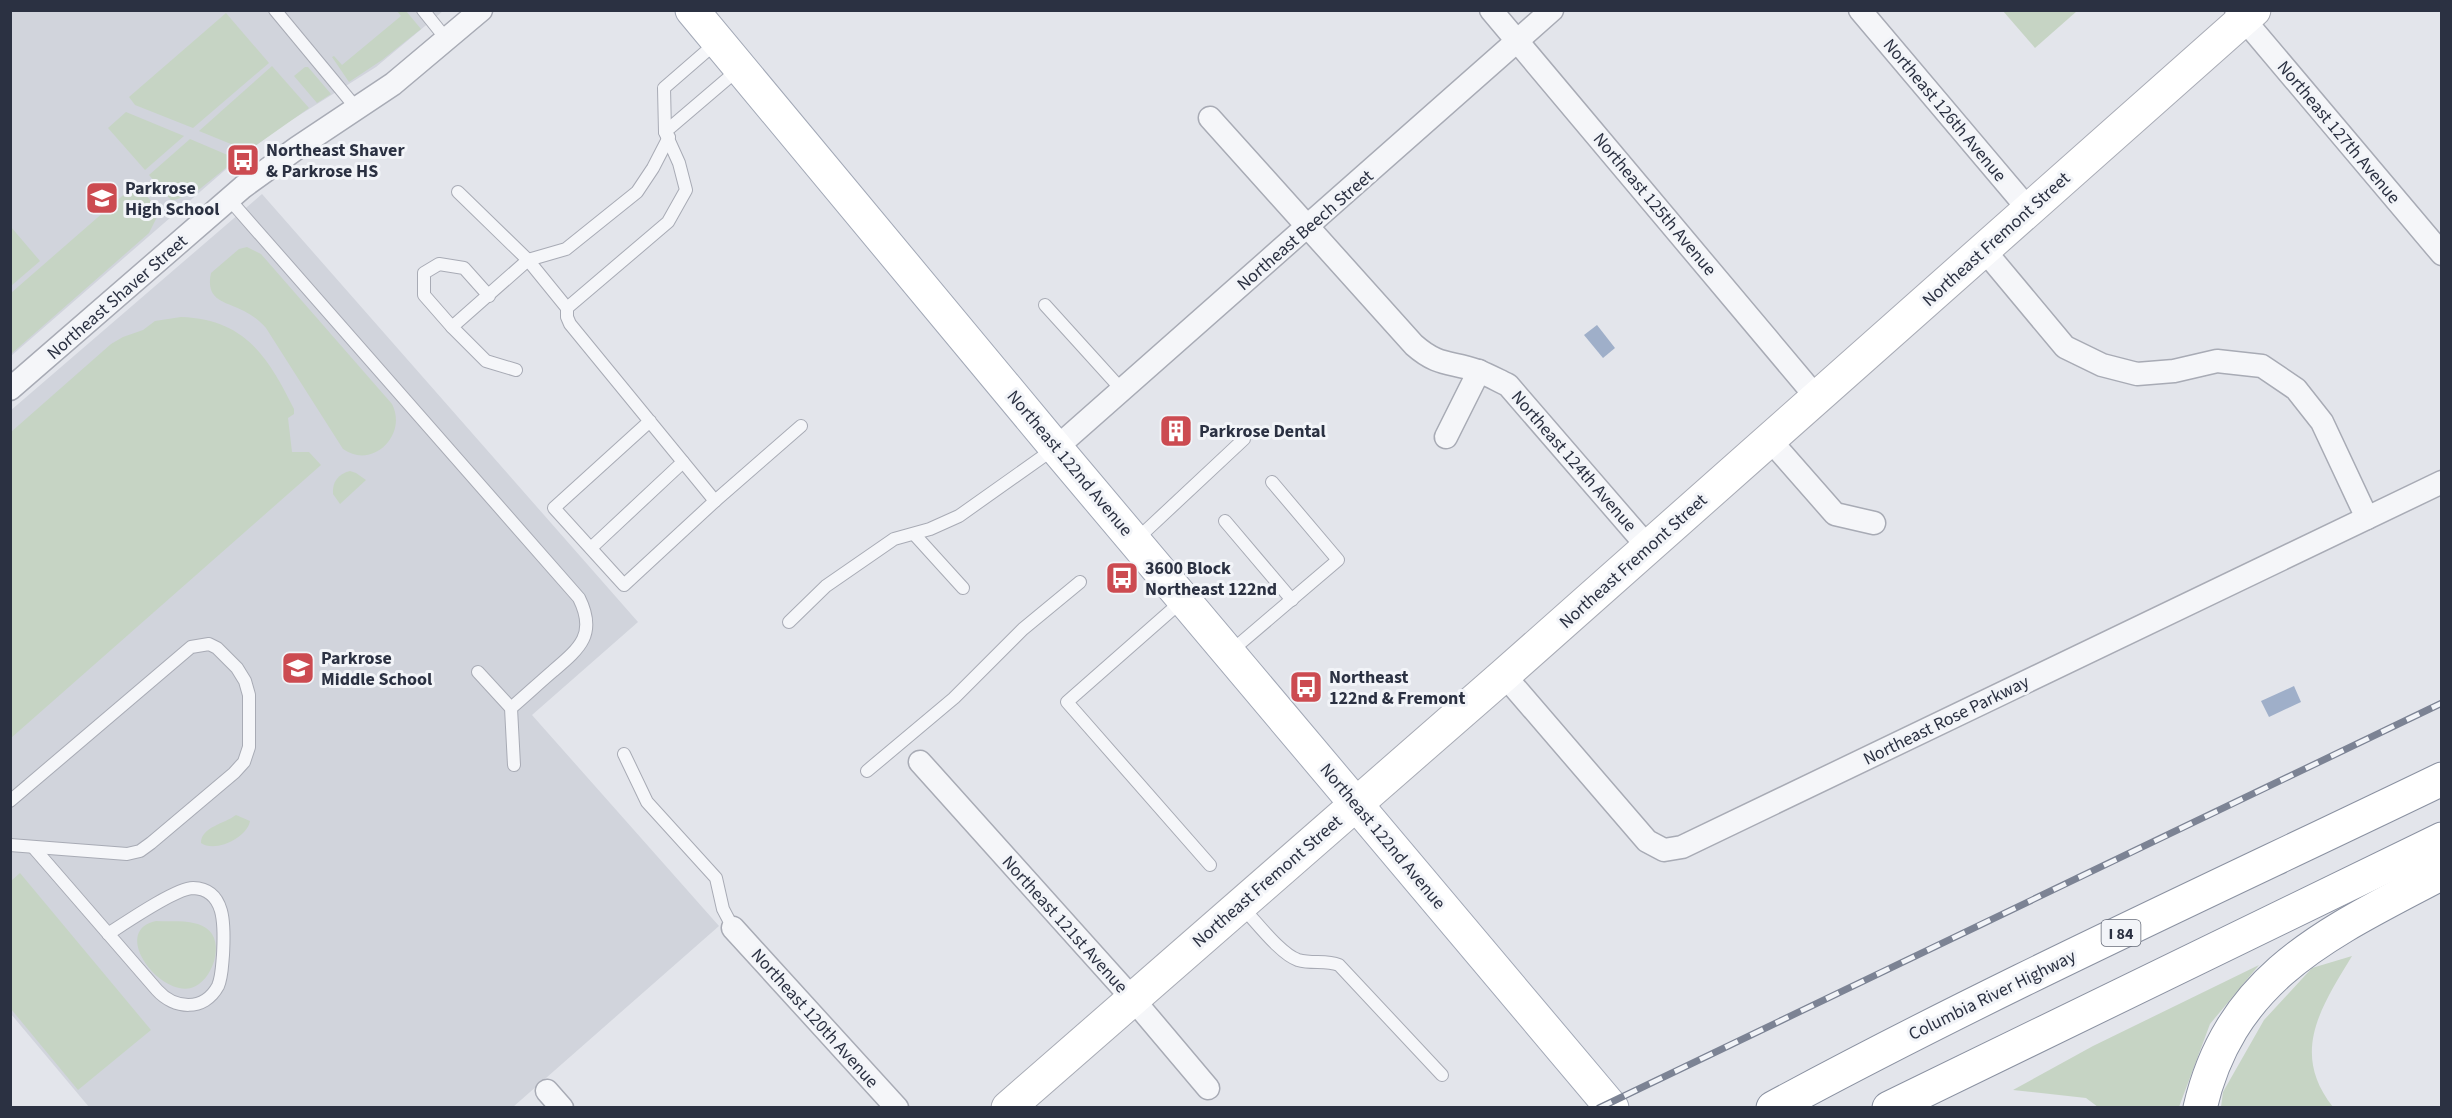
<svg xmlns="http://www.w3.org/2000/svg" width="2452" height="1118" viewBox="0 0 2452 1118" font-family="'Source Sans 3',sans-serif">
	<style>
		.built { fill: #d1d4dc }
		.green { fill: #c6d4c4 }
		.water { fill: #9fafc9 }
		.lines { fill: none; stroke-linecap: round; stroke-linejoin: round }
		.lane-casing { stroke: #a8abb5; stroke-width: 14 }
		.street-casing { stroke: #a8abb5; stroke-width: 25 }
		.secondary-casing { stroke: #a8abb5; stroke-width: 35 }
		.primary-casing { stroke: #a2a8b6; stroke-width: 35 }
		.highway-casing { stroke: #8a91a1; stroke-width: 35 }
		.lane { stroke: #f5f6f9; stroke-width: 12 }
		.street { stroke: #f5f6f9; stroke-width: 22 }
		.secondary { stroke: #fff; stroke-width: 33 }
		.primary { stroke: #fff; stroke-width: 33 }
		.highway { stroke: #fff; stroke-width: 33 }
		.rail-casing { stroke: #7c8394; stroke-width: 7 }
		.rail { stroke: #f2f4f8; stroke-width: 4.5; stroke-dasharray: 14; stroke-linecap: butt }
		.labels { text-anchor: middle; stroke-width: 6; stroke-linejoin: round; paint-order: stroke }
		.shield { fill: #f2f4f8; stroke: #676c79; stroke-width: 1.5 }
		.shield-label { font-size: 16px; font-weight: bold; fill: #2b3142 }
		.street-label { font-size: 18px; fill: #2b3142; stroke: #f2f4f8 }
		.poi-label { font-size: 18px; font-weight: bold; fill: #2b3142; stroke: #f2f4f8; text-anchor: start }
	</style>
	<rect width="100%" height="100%" fill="#e3e5eb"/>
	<g class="built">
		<polygon points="11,11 443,11 376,67 282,126 239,158 11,356"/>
		<polygon points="262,194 638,622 532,715 719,926 513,1107 89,1107 11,1014 10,411"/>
	</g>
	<g class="green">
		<polygon points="397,11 406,11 421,29 382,60 349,82 332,57 334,56 342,65 401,16"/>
		<polygon points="2003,11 2077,11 2035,48"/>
		<polygon points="226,13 269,63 193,128 135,105 129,97"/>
		<polygon points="272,66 309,108 248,151 199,131"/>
		<polygon points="305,67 308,67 331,94 317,103 294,76"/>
		<polygon points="126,112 184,136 145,170 108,128"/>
		<polygon points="190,139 237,159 196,192 172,201 149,175"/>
		<polygon points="136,184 160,211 149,233 11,354 11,293"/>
		<polygon points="11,227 40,261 11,286 10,286"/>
		<path d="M 247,247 L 261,254 L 392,404 C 408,435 372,470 343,449 L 266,328 C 260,321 252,315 244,311 C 225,301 205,301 211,273 L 239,249 Z"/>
		<path d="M 181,317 C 245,319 268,357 294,409 L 294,414 L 288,418 L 292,452 L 309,452 L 321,465 L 11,738 L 11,432 L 111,344 L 123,337 L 143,330 L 155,321 Z"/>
		<path d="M 350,471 L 356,473 L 366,480 L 340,504 L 333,494 C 332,482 338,474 350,471 Z"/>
		<path d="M 236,815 L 250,821 C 247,838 215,853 201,843 C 201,827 224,824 236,815 Z"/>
		<polygon points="20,873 151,1030 78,1090 11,1009 11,881"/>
		<path d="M 156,921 C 171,922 193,919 206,928 C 226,941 213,982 191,988 C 159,996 110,931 156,921 Z"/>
		<path d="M 2352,956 C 2321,1007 2290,1053 2333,1107 L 2221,1107 L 2223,1092 L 2264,1020 L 2312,968 Z"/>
		<polygon points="2259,965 2210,1024 2179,1107 2098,1107 2086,1098 2013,1090 2093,1046"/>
	</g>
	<g class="water">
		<polygon points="1597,325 1615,348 1603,358 1584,335"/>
		<polygon points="2294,686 2301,702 2269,717 2261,701"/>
	</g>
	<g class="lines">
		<g class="lane-casing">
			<g id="lane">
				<polyline points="275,10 357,109"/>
				<polyline points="423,10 447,40"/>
				<polyline points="665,132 740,68"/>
				<polyline points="458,192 528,260 567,308 668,222 686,190 679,163 665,132 664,88 717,42"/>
				<path d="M 229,199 L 579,598 C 597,634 580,648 553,671 C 539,683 525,696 511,708"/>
				<polyline points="1045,305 1122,390"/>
				<polyline points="567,308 567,317 570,324 715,501 624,585 554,508 650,421"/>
				<polyline points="452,327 424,295 424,273 439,264 464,268 489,296"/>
				<polyline points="516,370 486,361 452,327 528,260 566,249 637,192 653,168 669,137"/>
				<polyline points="715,501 801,426"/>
				<polyline points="1225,521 1292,600"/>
				<polyline points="914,534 963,588"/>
				<polyline points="1136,540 1244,439"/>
				<polyline points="591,548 683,462"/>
				<polyline points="1183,600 1067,702 1210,865"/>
				<polyline points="789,622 826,586 894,539 930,529 959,516 1055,448"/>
				<polyline points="1230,652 1338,560 1272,482"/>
				<polyline points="478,672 511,708 514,765"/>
				<polyline points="624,754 647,802 716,878 723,909 733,928"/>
				<polyline points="867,771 954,698 1023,629 1080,582"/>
				<polyline points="10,801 191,647 209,644 217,648 237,668 245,681 249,695 249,747 244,762 234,773 151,843 140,851 127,854 10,845"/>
				<path d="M 33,847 L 157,990 C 174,1009 204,1012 218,986 C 222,977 222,965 223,955 C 224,931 228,889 193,888 C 176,888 125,923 108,934"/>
				<path d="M 1241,906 C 1255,920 1280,954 1298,960 C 1312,964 1326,960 1339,965 L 1442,1075"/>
			</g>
		</g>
		<g class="street-casing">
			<g id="street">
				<polyline points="1491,10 1817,398"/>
				<polyline points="1860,10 2029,210"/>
				<polyline points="2236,10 2442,254"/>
				<path d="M 1210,118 L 1414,345 C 1439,367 1450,361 1478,371 C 1489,375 1499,381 1508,385 L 1648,547"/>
				<polyline points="1984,250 2065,347 2102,365 2137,374 2174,371 2217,361 2262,366 2296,389 2322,422 2367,518"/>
				<polyline points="10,389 243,187 297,148 393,84 481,10"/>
				<polyline points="1446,437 1479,371"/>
				<polyline points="1770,440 1835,514 1874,523"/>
				<polyline points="1056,448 1552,10"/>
				<polyline points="1504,675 1647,841 1664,850 1682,847 2442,482"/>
				<polyline points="920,762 1132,998 1208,1088"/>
				<polyline points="733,928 897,1108"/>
				<polyline points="547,1091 562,1108"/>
			</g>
		</g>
		<g class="secondary-casing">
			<polyline id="secondary" points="1008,1108 1504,675 2254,10"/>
		</g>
		<g class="primary-casing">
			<polyline id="primary" points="692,10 1056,448 1612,1108"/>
		</g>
		<g class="highway-casing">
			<g id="highway">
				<path d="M 1773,1108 C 1991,990 2218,887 2442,779"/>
				<polyline points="1889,1108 2442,839"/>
				<path d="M 2200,1108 C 2231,974 2331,932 2442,873"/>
			</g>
		</g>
		<use href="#lane" class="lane"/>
		<use href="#street" class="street"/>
		<use href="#secondary" class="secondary"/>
		<use href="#primary" class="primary"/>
		<use href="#highway" class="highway"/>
		<g class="rail-casing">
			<polyline id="rail" points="1599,1108 2442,703"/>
		</g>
		<use href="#rail" class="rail"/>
	</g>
	<defs>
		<g id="bus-square" transform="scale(1.725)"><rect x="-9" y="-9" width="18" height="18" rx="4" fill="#cc4b51" stroke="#f2f4f8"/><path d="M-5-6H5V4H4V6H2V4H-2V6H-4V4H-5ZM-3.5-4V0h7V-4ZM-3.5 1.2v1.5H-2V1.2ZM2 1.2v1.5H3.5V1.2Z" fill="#fff"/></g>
		<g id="school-square" transform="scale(1.725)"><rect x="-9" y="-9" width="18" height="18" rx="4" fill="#cc4b51" stroke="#f2f4f8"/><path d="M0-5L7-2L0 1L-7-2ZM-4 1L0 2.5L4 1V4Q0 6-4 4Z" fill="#fff"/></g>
		<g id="building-square" transform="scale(1.725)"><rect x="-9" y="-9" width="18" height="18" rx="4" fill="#cc4b51" stroke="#f2f4f8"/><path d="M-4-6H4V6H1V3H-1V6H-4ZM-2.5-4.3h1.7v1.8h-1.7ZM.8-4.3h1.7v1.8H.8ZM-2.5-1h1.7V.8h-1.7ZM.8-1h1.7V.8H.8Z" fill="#fff"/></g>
	</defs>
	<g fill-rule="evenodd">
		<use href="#bus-square" x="243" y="160"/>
		<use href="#school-square" x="102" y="198"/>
		<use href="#building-square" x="1176" y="431"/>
		<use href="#bus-square" x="1122" y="578"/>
		<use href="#school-square" x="298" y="668"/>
		<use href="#bus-square" x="1306" y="687"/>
	</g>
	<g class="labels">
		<rect class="shield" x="2101.5" y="920" width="39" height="26" rx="4.5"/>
		<g class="shield-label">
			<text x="2121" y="939">I 84</text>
		</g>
		<g class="street-label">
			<text transform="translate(1945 110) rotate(50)" y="6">Northeast 126th Avenue</text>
			<text transform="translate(2339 132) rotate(50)" y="6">Northeast 127th Avenue</text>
			<text transform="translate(1655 204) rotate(50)" y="6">Northeast 125th Avenue</text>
			<text transform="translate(1305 230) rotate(-41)" y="6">Northeast Beech Street</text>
			<text transform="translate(1996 239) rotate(-42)" y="6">Northeast Fremont Street</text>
			<text transform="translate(117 297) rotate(-41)" y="6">Northeast Shaver Street</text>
			<text transform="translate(1574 461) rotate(49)" y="6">Northeast 124th Avenue</text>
			<text transform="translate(1070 463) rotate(50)" y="6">Northeast 122nd Avenue</text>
			<text transform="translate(1633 561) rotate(-42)" y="6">Northeast Fremont Street</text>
			<text transform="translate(1946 720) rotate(-26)" y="6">Northeast Rose Parkway</text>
			<text transform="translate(1383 836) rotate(50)" y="6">Northeast 122nd Avenue</text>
			<text transform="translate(1267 881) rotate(-41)" y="6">Northeast Fremont Street</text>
			<text transform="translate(1065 924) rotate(48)" y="6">Northeast 121st Avenue</text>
			<text transform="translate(1992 995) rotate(-26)" y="6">Columbia River Highway</text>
			<text transform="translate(815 1018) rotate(48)" y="6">Northeast 120th Avenue</text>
		</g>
		<g class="poi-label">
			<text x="266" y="156">Northeast Shaver<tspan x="266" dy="21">&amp; Parkrose HS</tspan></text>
			<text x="125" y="194">Parkrose<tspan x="125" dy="21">High School</tspan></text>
			<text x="1199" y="437">Parkrose Dental</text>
			<text x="1145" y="574">3600 Block<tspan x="1145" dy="21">Northeast 122nd</tspan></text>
			<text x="321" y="664">Parkrose<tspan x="321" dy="21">Middle School</tspan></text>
			<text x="1329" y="683">Northeast<tspan x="1329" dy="21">122nd &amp; Fremont</tspan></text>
		</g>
	</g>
	<rect width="2452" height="1118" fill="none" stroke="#2b3142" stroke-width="24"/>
</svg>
